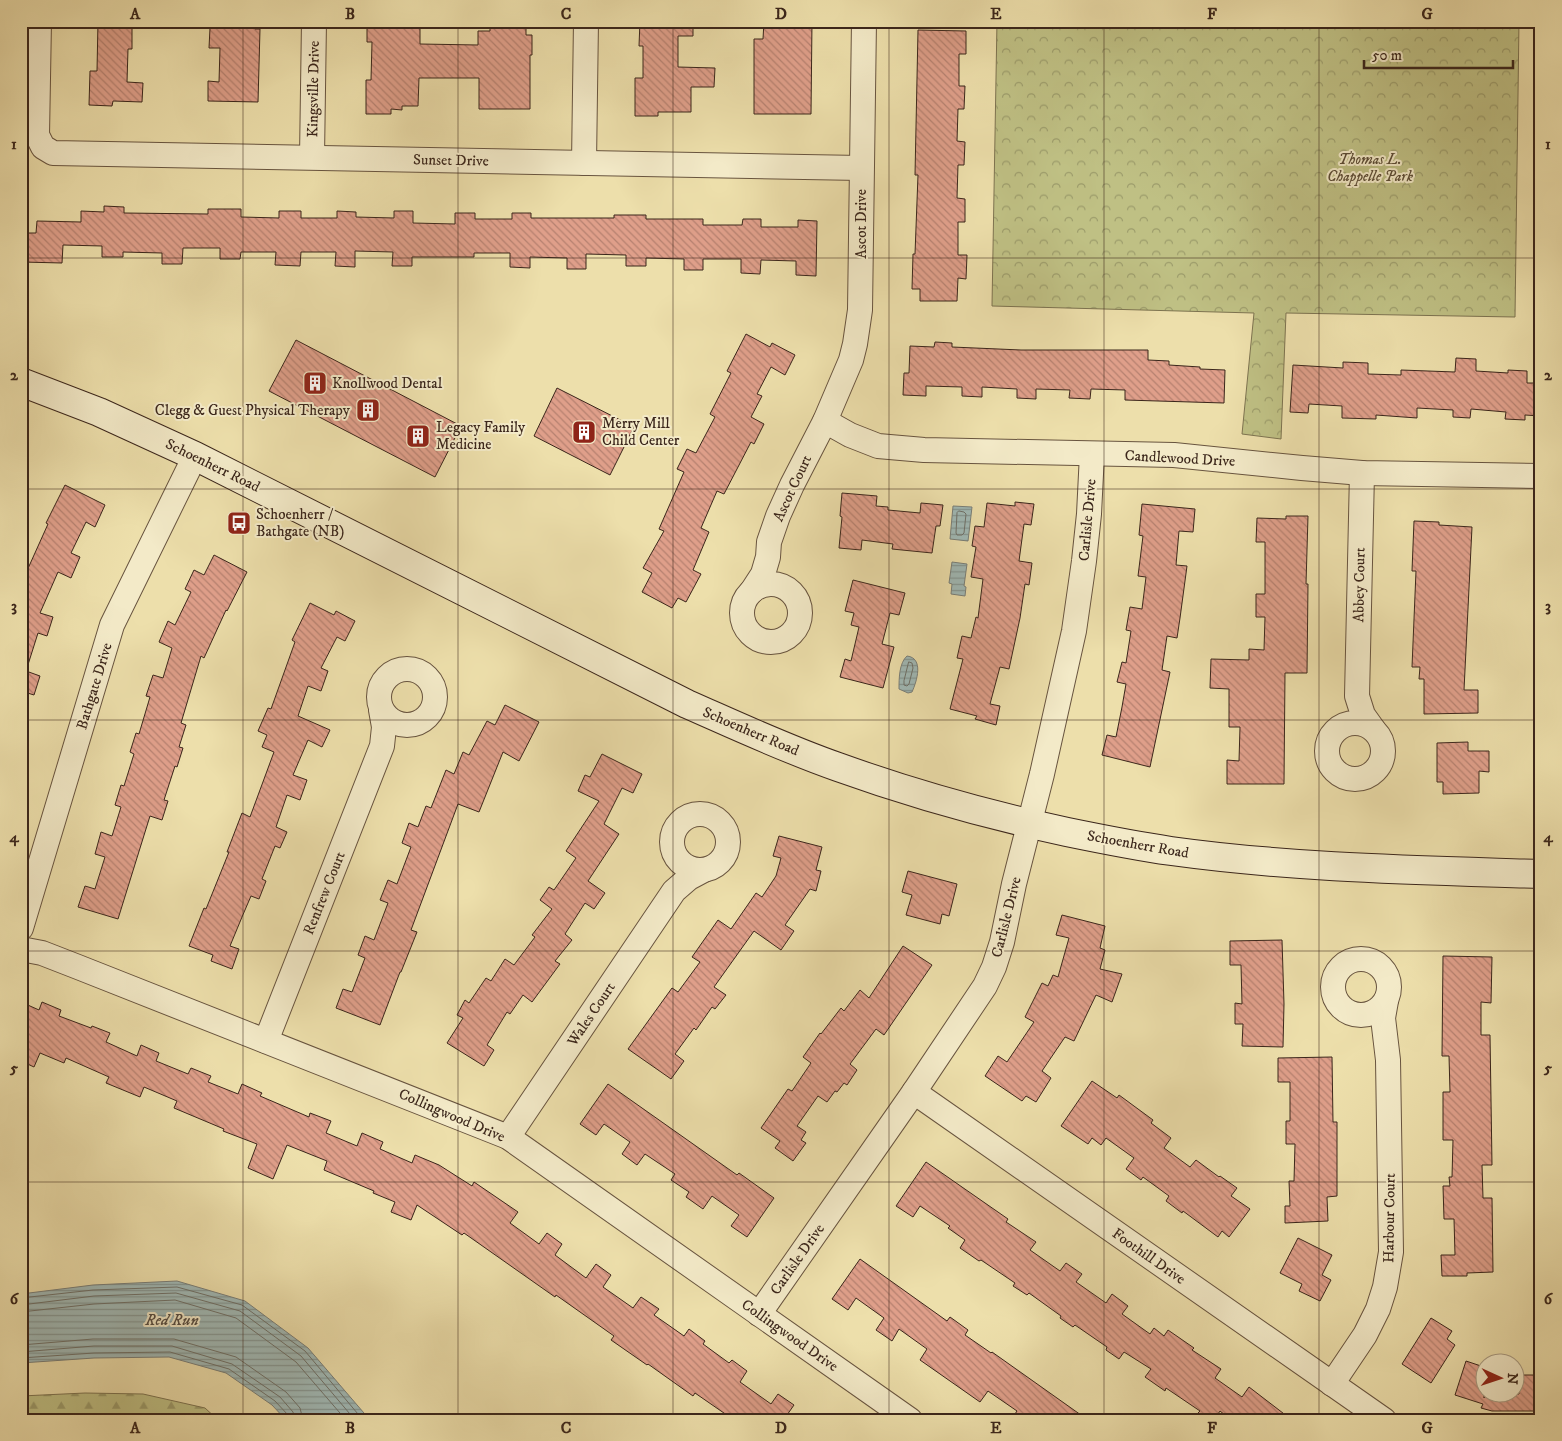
<svg xmlns="http://www.w3.org/2000/svg" width="1562" height="1441" viewBox="0 0 1562 1441" font-family="'IM FELL DW Pica',serif">
	<style>
		.forest { fill: url(#forest-firs); stroke: #7d7350 }
		.park { fill: url(#park-crowns); stroke: #7d7350 }
		.water { fill: url(#water-rules); stroke: #787e78 }
		.lines { fill: none; stroke-linecap: round; stroke-linejoin: round }
		.shore { stroke: #6e7068; stroke-width: 1 }
		.building { fill: url(#building-back-hatch); stroke: #3b261b }
		.minor-casing { stroke: #68543f; stroke-width: 26 }
		.secondary-casing { stroke: #3b261b; stroke-width: 30 }
		.minor { stroke: #f3eac8; stroke-width: 24 }
		.secondary { stroke: #f3eac8; stroke-width: 28 }
		.grid { fill: none; stroke: #3b261b; stroke-width: 1; stroke-opacity: 0.55 }
		.labels { text-anchor: middle; stroke-width: 4; stroke-linejoin: round; paint-order: stroke }
		.street-label { font-size: 15px; fill: #3b261b; stroke: #f3eac8 }
		.park-label { font-size: 15px; font-style: italic; fill: #5c4c35; stroke: #f3eac8 }
		.poi-label { font-size: 15px; fill: #3b261b; stroke: #f3eac8; text-anchor: start }
		.water-label { font-size: 16px; font-style: italic; fill: #544b42; stroke: #f3eac8 }
		.neatline { fill: none; stroke: #3b261b; stroke-width: 2 }
		.grid-label { font-size: 16px; text-anchor: middle; font-weight: bold; fill: #3b261b }
	</style>
	<defs>
		<pattern id="forest-firs" width="22" height="20" patternUnits="userSpaceOnUse" patternTransform="scale(1.25)"><rect width="22" height="20" fill="#bfc084"/><path d="M5 1l3.5 6h-7zM16 11l3.5 6h-7z" fill="#9c9c6b"/></pattern>
		<pattern id="park-crowns" width="20" height="18" patternUnits="userSpaceOnUse" patternTransform="scale(1.25)"><rect width="20" height="18" fill="#bfc084"/><path d="M2 6a3 3 0 1 1 6 0M12 15a3 3 0 1 1 6 0" fill="none" stroke="#9c9c6b"/></pattern>
		<pattern id="water-rules" width="6" height="5" patternUnits="userSpaceOnUse" patternTransform="scale(1.25)"><rect width="6" height="5" fill="#a0b9b6"/><path d="M0 2.5h6" fill="none" stroke="#849693"/></pattern>
		<pattern id="building-back-hatch" width="6" height="6" patternUnits="userSpaceOnUse" patternTransform="scale(1.25)"><rect width="6" height="6" fill="#df9f8a"/><path d="M-1 5l2 2M0 0l6 6M5-1l2 2" fill="none" stroke="#b68170"/></pattern>
	</defs>
	<rect width="100%" height="100%" fill="#eddfab"/>
	<filter id="stains"><feTurbulence type="fractalNoise" baseFrequency=".004" numOctaves="4"/><feColorMatrix values="0 0 0 0 .2 0 0 0 0 .09 0 0 0 0 .02 0 0 0 .5 -.17"/></filter>
	<radialGradient id="worn" r=".72"><stop offset=".6" stop-color="#630" stop-opacity="0"/><stop offset="1" stop-color="#630" stop-opacity=".3"/></radialGradient>
	<polygon class="forest" points="85,1393 143,1394 205,1408 218,1420 21,1420 21,1396"/>
	<polygon class="park" points="997,21 1519,21 1515,317 1286,313 1281,439 1242,434 1254,313 992,306"/>
	<g class="water">
		<polygon points="953,506 972,507 968,541 950,539"/>
		<polygon points="952,562 967,564 964,586 966,587 965,596 951,594 952,584 949,583"/>
		<path d="M 907,656 C 924,658 917,681 912,692 L 908,693 L 899,689 C 899,679 899,663 907,656 Z"/>
		<polygon points="177,1281 245,1301 308,1348 370,1420 286,1420 272,1405 226,1373 169,1357 94,1358 21,1363 21,1294 93,1285"/>
	</g>
	<g class="lines">
		<g class="shore">
			<polygon points="959,511 964,512 966,514 964,533 962,535 957,535 956,533 957,513"/>
			<polygon points="909,662 912,663 913,668 909,684 907,686 904,685 904,681"/>
			<polyline points="21,1298 93,1290 177,1287 242,1305 305,1351 363,1420"/>
			<polyline points="21,1305 94,1296 176,1293 240,1311 301,1356 355,1420"/>
			<polyline points="21,1312 94,1304 175,1300 236,1318 296,1362 346,1420"/>
			<polyline points="21,1345 93,1339 174,1339 236,1357 286,1392 300,1408 303,1420"/>
			<polyline points="21,1352 94,1346 172,1346 232,1364 280,1397 293,1412 295,1420"/>
			<polyline points="21,1358 94,1353 170,1352 229,1369 275,1401 288,1415 289,1420"/>
		</g>
	</g>
	<g class="building">
		<polygon points="98,21 132,21 132,49 128,49 127,82 143,83 142,102 113,101 112,106 89,105 90,71 97,71"/>
		<polygon points="221,21 255,21 255,29 260,29 258,102 208,101 208,81 219,82 220,48 209,48 210,28 221,28"/>
		<polygon points="367,21 420,21 420,44 478,45 478,31 490,31 490,21 526,21 526,35 532,35 532,55 530,55 530,109 479,109 479,78 419,78 418,106 402,106 402,110 391,109 391,114 366,114 366,80 371,80 372,42 367,42"/>
		<polygon points="640,21 693,21 693,36 678,36 678,67 715,68 714,87 691,87 691,112 658,112 658,116 635,116 635,78 643,78 643,46 639,46"/>
		<polygon points="764,21 812,21 811,114 754,114 754,39 763,39"/>
		<polygon points="918,30 966,31 966,54 959,54 959,86 965,86 964,109 958,109 957,141 965,142 964,165 958,165 957,198 965,199 965,222 958,222 958,255 967,255 966,279 958,278 957,301 920,301 920,289 912,289 913,254 915,254 918,175 915,175"/>
		<polygon points="104,206 124,207 124,213 208,214 208,209 241,209 241,217 279,218 279,211 301,211 301,218 337,218 337,211 356,212 356,217 394,218 394,211 413,211 413,223 455,224 455,213 475,213 475,219 512,219 512,213 531,213 531,218 614,218 614,215 646,215 646,219 703,219 703,225 742,225 743,219 761,219 761,227 798,227 798,220 817,221 816,276 796,275 796,261 761,260 760,274 741,273 741,259 703,259 703,270 684,270 684,259 646,258 646,266 626,266 626,255 586,254 586,269 567,269 567,258 530,257 530,268 510,267 510,253 474,253 474,257 412,257 412,266 392,266 393,252 355,251 355,267 335,266 336,252 301,252 300,266 275,265 276,252 241,252 240,259 220,259 220,248 183,248 182,264 162,264 162,253 123,252 123,257 102,257 102,246 63,245 62,263 22,262 22,233 36,233 37,221 81,222 81,211 104,212"/>
		<polygon points="746,334 770,347 772,343 795,355 785,375 771,367 757,394 762,396 751,417 764,424 754,444 751,442 724,494 717,491 701,528 709,532 693,570 701,574 686,602 678,598 672,608 642,592 652,573 643,568 664,531 659,529 684,472 677,469 687,449 696,453 715,417 710,414 731,373 727,371"/>
		<polygon points="296,340 461,426 435,477 269,391"/>
		<polygon points="935,342 952,343 952,347 1021,350 1148,350 1148,360 1169,361 1169,365 1200,367 1200,369 1225,370 1224,403 1125,400 1125,390 1091,389 1090,399 1069,398 1070,390 1036,389 1036,399 1017,398 1017,389 982,387 982,397 962,396 962,387 926,386 926,396 903,395 904,373 909,373 910,346 934,347"/>
		<polygon points="1456,358 1476,359 1476,371 1508,373 1508,370 1527,371 1527,383 1541,383 1541,416 1525,415 1525,420 1505,419 1506,412 1471,409 1470,418 1453,417 1453,410 1417,408 1417,418 1376,415 1376,419 1342,418 1342,406 1309,404 1308,413 1290,412 1293,365 1343,368 1343,362 1368,363 1368,374 1401,375 1401,370 1455,372"/>
		<polygon points="557,388 634,427 610,475 534,436"/>
		<polygon points="65,485 105,505 95,527 86,522 71,553 80,557 71,578 58,572 40,613 53,617 47,636 38,633 26,671 40,676 34,695 21,691 21,584 48,524 46,523"/>
		<polygon points="842,493 877,496 876,506 888,507 888,510 920,513 921,503 943,505 940,526 936,526 932,553 892,549 893,544 862,540 861,550 839,548 842,517 840,516"/>
		<polygon points="1015,502 1034,504 1031,525 1024,524 1019,561 1032,563 1029,585 1025,584 1020,618 1009,669 1000,667 990,704 1000,706 996,725 975,719 977,716 950,709 963,659 957,658 962,636 971,638 976,617 978,618 983,579 971,577 976,547 972,546 975,526 984,527 987,503 1015,506"/>
		<polygon points="1142,504 1195,509 1193,532 1179,531 1176,565 1187,566 1180,618 1177,638 1167,636 1162,670 1170,672 1150,767 1102,755 1107,735 1116,737 1122,707 1126,684 1117,682 1122,662 1126,663 1131,631 1126,630 1130,607 1142,609 1146,577 1138,576 1143,536 1139,535"/>
		<polygon points="1286,516 1308,516 1306,584 1308,584 1307,673 1285,673 1284,784 1227,784 1227,760 1239,761 1240,727 1229,727 1229,689 1210,688 1211,659 1249,660 1249,649 1264,650 1265,617 1256,617 1256,594 1265,594 1265,542 1256,542 1257,518 1286,519"/>
		<polygon points="1414,521 1439,522 1439,525 1472,527 1464,690 1478,690 1478,713 1424,714 1424,679 1419,679 1420,667 1412,667 1416,571 1412,571"/>
		<polygon points="214,555 247,572 227,611 226,610 204,658 201,656 181,723 186,725 179,747 183,748 177,767 175,766 164,800 168,801 162,820 150,816 118,919 78,907 85,886 95,889 105,857 95,854 101,832 112,836 121,807 115,805 121,785 124,786 134,754 130,752 136,733 139,734 150,697 146,696 153,675 163,678 172,648 159,642 168,621 175,625 191,592 185,589 194,570 204,575"/>
		<polygon points="853,580 905,593 899,615 890,613 882,644 894,647 883,688 840,677 845,659 851,661 859,627 851,625 854,613 845,611"/>
		<polygon points="310,603 334,615 336,611 355,621 345,641 337,637 321,668 328,671 321,691 308,686 298,716 330,730 322,747 308,740 293,775 307,780 300,800 287,795 276,827 287,832 280,848 275,846 262,879 266,881 259,899 251,896 242,917 230,946 239,949 232,969 211,961 213,955 189,946 204,908 206,909 229,852 227,852 242,813 250,817 274,752 262,747 267,735 258,731 268,708 271,709 295,642 292,640"/>
		<polygon points="505,705 539,722 519,761 503,752 479,812 458,804 411,930 417,932 401,972 400,972 380,1025 336,1008 343,989 352,992 365,958 358,955 365,936 374,940 388,903 380,900 388,880 397,884 411,847 402,843 409,823 418,827 426,806 431,808 446,770 454,774 463,752 469,755 487,721 495,725"/>
		<polygon points="1468,742 1468,751 1489,751 1489,772 1479,771 1479,793 1443,794 1443,782 1437,782 1437,743"/>
		<polygon points="602,754 642,774 633,793 622,788 604,824 619,834 588,881 605,893 594,909 585,903 565,934 572,940 555,961 560,964 532,1002 523,995 510,1014 507,1012 487,1045 494,1050 484,1066 447,1043 463,1018 457,1015 465,1000 469,1003 486,978 491,981 505,959 514,965 535,937 532,935 552,909 540,900 549,887 554,890 576,858 566,851 599,801 578,791 585,775 590,777"/>
		<polygon points="779,836 822,847 816,870 821,871 816,891 810,889 785,925 794,931 781,950 754,931 714,987 726,995 715,1009 712,1007 696,1030 694,1028 675,1054 684,1061 671,1079 628,1049 672,988 678,992 700,962 692,957 718,920 731,929 756,893 762,897 776,876 781,858 773,856"/>
		<polygon points="908,871 957,884 949,916 942,914 940,924 906,915 912,895 902,892"/>
		<polygon points="1062,915 1105,926 1100,948 1105,950 1100,969 1122,974 1112,1002 1096,995 1074,1041 1065,1037 1042,1071 1051,1078 1036,1102 1026,1096 1022,1101 985,1076 998,1056 1007,1062 1034,1022 1025,1017 1042,983 1048,986 1053,975 1058,977 1069,938 1056,935"/>
		<polygon points="1282,940 1284,1004 1283,1047 1242,1046 1243,1024 1235,1024 1235,1003 1242,1004 1241,965 1230,965 1230,941"/>
		<polygon points="903,946 932,965 884,1035 876,1029 850,1064 857,1070 847,1085 844,1083 837,1092 835,1091 827,1102 818,1096 797,1126 806,1132 801,1140 806,1143 793,1161 775,1148 780,1141 761,1128 788,1089 792,1091 811,1063 803,1057 820,1033 821,1034 841,1008 844,1011 860,990 869,998"/>
		<polygon points="1443,956 1492,957 1491,1003 1481,1002 1481,1035 1490,1035 1492,1165 1482,1165 1483,1198 1492,1198 1493,1272 1467,1273 1467,1276 1442,1276 1441,1255 1455,1255 1454,1219 1444,1219 1443,1186 1450,1186 1449,1177 1452,1177 1453,1140 1443,1140 1443,1092 1450,1092 1449,1056 1442,1056"/>
		<polygon points="21,1002 39,1010 42,1002 61,1010 59,1016 91,1028 92,1026 110,1033 106,1042 137,1056 141,1045 159,1053 156,1061 188,1074 191,1068 211,1076 208,1082 238,1094 242,1084 262,1093 260,1096 309,1117 310,1113 331,1121 326,1133 357,1146 362,1133 383,1142 380,1149 412,1163 415,1155 439,1165 472,1186 474,1182 518,1212 510,1223 539,1244 547,1233 562,1244 555,1255 586,1278 596,1264 611,1275 603,1287 633,1308 641,1297 659,1309 654,1315 684,1336 689,1329 705,1341 703,1344 729,1363 732,1360 747,1371 740,1382 771,1404 778,1394 794,1405 787,1415 793,1420 734,1420 695,1393 693,1396 648,1364 647,1365 611,1340 614,1336 556,1295 555,1297 464,1233 462,1235 417,1205 411,1220 391,1212 395,1202 373,1193 374,1191 324,1170 327,1161 287,1145 273,1179 248,1168 257,1144 223,1131 224,1129 174,1108 177,1101 144,1087 140,1097 106,1083 109,1077 66,1058 64,1063 40,1053 34,1067 21,1061"/>
		<polygon points="1332,1057 1333,1122 1337,1122 1337,1196 1327,1197 1328,1221 1285,1223 1285,1206 1290,1206 1289,1181 1294,1181 1295,1144 1286,1144 1286,1121 1290,1121 1290,1082 1278,1082 1278,1058"/>
		<polygon points="1092,1081 1117,1098 1119,1095 1153,1120 1151,1123 1171,1138 1164,1148 1190,1167 1196,1160 1219,1177 1220,1176 1237,1188 1231,1196 1250,1209 1229,1237 1222,1231 1218,1237 1183,1211 1182,1213 1166,1201 1169,1196 1143,1177 1141,1180 1126,1169 1134,1158 1106,1138 1101,1145 1092,1138 1088,1144 1061,1126"/>
		<polygon points="608,1084 737,1175 739,1173 774,1198 747,1237 731,1226 739,1215 712,1196 703,1209 686,1197 689,1192 671,1180 675,1174 645,1154 637,1165 622,1154 630,1142 604,1124 596,1135 580,1124"/>
		<polygon points="926,1162 1008,1219 1006,1222 1036,1242 1030,1250 1060,1271 1066,1263 1082,1274 1076,1282 1106,1303 1112,1294 1128,1306 1122,1314 1150,1334 1154,1328 1164,1336 1168,1330 1194,1348 1192,1350 1221,1369 1215,1378 1242,1397 1249,1387 1292,1420 1231,1420 1220,1411 1214,1420 1207,1420 1198,1413 1200,1411 1166,1388 1165,1391 1145,1377 1151,1369 1124,1352 1119,1359 1106,1350 1107,1347 1075,1325 1073,1327 1060,1318 1061,1316 1029,1293 1027,1295 1013,1286 1015,1283 981,1260 979,1261 960,1248 965,1240 948,1228 950,1226 920,1206 913,1217 896,1206"/>
		<polygon points="1298,1238 1332,1255 1322,1275 1331,1280 1320,1301 1299,1291 1302,1284 1280,1273"/>
		<polygon points="860,1259 947,1321 950,1317 968,1330 965,1335 991,1353 992,1352 1088,1420 1011,1420 1017,1411 988,1391 980,1402 920,1360 927,1349 899,1329 892,1341 876,1330 884,1318 856,1298 848,1310 832,1299"/>
		<polygon points="1431,1318 1452,1331 1447,1339 1455,1345 1431,1383 1402,1364"/>
		<polygon points="1466,1361 1484,1367 1484,1398 1486,1394 1519,1394 1519,1375 1541,1375 1541,1411 1492,1411 1481,1408 1483,1404 1455,1395"/>
	</g>
	<g class="lines">
		<g class="minor-casing">
			<g id="minor">
				<polyline points="39,21 37,135 43,147 53,153 861,168"/>
				<polyline points="312,157 314,21"/>
				<polyline points="584,163 586,21"/>
				<polyline points="825,421 850,435 878,446 924,450 1174,455 1302,468 1362,473 1541,476"/>
				<polyline points="1362,473 1357,696 1363,715 1373,729"/>
				<circle cx="771" cy="613" r="29"/>
				<polyline points="752,591 763,574 768,557 769,542 778,516 792,485 825,421 851,360 855,344 860,310 864,21"/>
				<circle cx="407" cy="697" r="28"/>
				<circle cx="1355" cy="751" r="28"/>
				<circle cx="700" cy="842" r="28"/>
				<polyline points="21,928 112,625 195,456"/>
				<polyline points="21,949 42,953 78,967 508,1137 910,1420"/>
				<circle cx="1361" cy="987" r="28"/>
				<polyline points="266,1041 382,746 384,727 381,710"/>
				<polyline points="914,1092 1384,1420"/>
				<polyline points="508,1137 674,891 689,878 704,870"/>
				<polyline points="759,1314 914,1092 985,986 994,967 1002,942 1014,884 1042,774 1074,631 1084,561 1089,514 1092,454"/>
				<polyline points="1332,1384 1365,1335 1378,1309 1385,1287 1391,1252 1388,1060 1383,1018 1386,1001"/>
			</g>
		</g>
		<g class="secondary-casing">
			<path id="secondary" d="M 21,382 L 99,412 L 195,456 L 687,704 C 737,726 786,749 838,767 C 913,794 989,815 1067,832 C 1101,839 1136,846 1171,851 C 1294,868 1417,870 1541,874"/>
		</g>
		<use href="#minor" class="minor"/>
		<use href="#secondary" class="secondary"/>
	</g>
	<path class="grid" d="M 243,21 L 243,1420M 458,21 L 458,1420M 673,21 L 673,1420M 889,21 L 889,1420M 1104,21 L 1104,1420M 1319,21 L 1319,1420M 21,258 L 1541,258M 21,489 L 1541,489M 21,720 L 1541,720M 21,951 L 1541,951M 21,1182 L 1541,1182"/>
	<defs>
		<g id="building-square" transform="scale(1.25)"><rect x="-9" y="-9" width="18" height="18" rx="4" fill="#8f2418" stroke="#f3eac8"/><path d="M-4-6H4V6H1V3H-1V6H-4ZM-2.5-4.3h1.7v1.8h-1.7ZM.8-4.3h1.7v1.8H.8ZM-2.5-1h1.7V.8h-1.7ZM.8-1h1.7V.8H.8Z" fill="#fff"/></g>
		<g id="bus-square" transform="scale(1.25)"><rect x="-9" y="-9" width="18" height="18" rx="4" fill="#8f2418" stroke="#f3eac8"/><path d="M-5-6H5V4H4V6H2V4H-2V6H-4V4H-5ZM-3.5-4V0h7V-4ZM-3.5 1.2v1.5H-2V1.2ZM2 1.2v1.5H3.5V1.2Z" fill="#fff"/></g>
	</defs>
	<g fill-rule="evenodd">
		<use href="#building-square" x="315" y="383"/>
		<use href="#building-square" x="368" y="410"/>
		<use href="#building-square" x="584" y="432"/>
		<use href="#building-square" x="418" y="436"/>
		<use href="#bus-square" x="239" y="523"/>
	</g>
	<g class="labels">
		<g class="street-label">
			<text transform="translate(313 89) rotate(-89)" y="5">Kingsville Drive</text>
			<text transform="translate(451 160) rotate(1)" y="5">Sunset Drive</text>
			<text transform="translate(861 224) rotate(-90)" y="5">Ascot Drive</text>
			<text transform="translate(1180 458) rotate(3)" y="5">Candlewood Drive</text>
			<text transform="translate(213 465) rotate(26)" y="5">Schoenherr Road</text>
			<text transform="translate(792 488) rotate(-65)" y="5">Ascot Court</text>
			<text transform="translate(1087 520) rotate(-85)" y="5">Carlisle Drive</text>
			<text transform="translate(1359 585) rotate(-89)" y="5">Abbey Court</text>
			<text transform="translate(94 686) rotate(-73)" y="5">Bathgate Drive</text>
			<text transform="translate(751 731) rotate(23)" y="5">Schoenherr Road</text>
			<text transform="translate(1138 844) rotate(10)" y="5">Schoenherr Road</text>
			<text transform="translate(324 893) rotate(-68)" y="5">Renfrew Court</text>
			<text transform="translate(1006 917) rotate(-76)" y="5">Carlisle Drive</text>
			<text transform="translate(591 1014) rotate(-56)" y="5">Wales Court</text>
			<text transform="translate(452 1115) rotate(23)" y="5">Collingwood Drive</text>
			<text transform="translate(1389 1218) rotate(-89)" y="5">Harbour Court</text>
			<text transform="translate(1149 1256) rotate(35)" y="5">Foothill Drive</text>
			<text transform="translate(797 1259) rotate(-55)" y="5">Carlisle Drive</text>
			<text transform="translate(790 1335) rotate(35)" y="5">Collingwood Drive</text>
		</g>
		<g class="park-label">
			<text x="1370" y="164">Thomas L.<tspan x="1370" dy="17">Chappelle Park</tspan></text>
		</g>
		<g class="poi-label">
			<text x="332" y="388">Knollwood Dental</text>
			<text x="350" y="415" text-anchor="end">Clegg &amp; Guest Physical Therapy</text>
			<text x="602" y="428">Merry Mill<tspan x="602" dy="17">Child Center</tspan></text>
			<text x="436" y="432">Legacy Family<tspan x="436" dy="17">Medicine</tspan></text>
			<text x="256" y="519">Schoenherr /<tspan x="256" dy="17">Bathgate (NB)</tspan></text>
		</g>
		<g class="water-label">
			<text x="172" y="1325">Red Run</text>
		</g>
	</g>
	<rect width="1562" height="1441" fill="none" stroke="#eddfab" stroke-width="55"/>
	<g transform="translate(1500 1378) rotate(93)"><circle r="24" fill="#f3eac8" stroke="#a99c83"/>
	<path d="M0-4L9 19L0 12L-9 19Z" fill="#8f2418"/>
	<text y="-8" font-size="14" font-weight="bold" text-anchor="middle" fill="#3b261b">N</text>
	</g>
	<path d="M1364 60v8h149v-8" fill="none" stroke="#3b261b" stroke-width="2.5"/>
	<text x="1372" y="60" font-size="15" fill="#3b261b" stroke="#f3eac8" stroke-width="4" paint-order="stroke">50 m</text>
	<rect x="28" y="28" width="1506" height="1386" class="neatline"/>
	<g class="grid-label">
		<text x="135" y="19">A</text>
		<text x="350" y="19">B</text>
		<text x="566" y="19">C</text>
		<text x="781" y="19">D</text>
		<text x="996" y="19">E</text>
		<text x="1212" y="19">F</text>
		<text x="1427" y="19">G</text>
		<text x="14" y="149">1</text>
		<text x="1548" y="149">1</text>
		<text x="14" y="380">2</text>
		<text x="1548" y="380">2</text>
		<text x="14" y="611">3</text>
		<text x="1548" y="611">3</text>
		<text x="14" y="842">4</text>
		<text x="1548" y="842">4</text>
		<text x="14" y="1073">5</text>
		<text x="1548" y="1073">5</text>
		<text x="14" y="1304">6</text>
		<text x="1548" y="1304">6</text>
		<text x="135" y="1433">A</text>
		<text x="350" y="1433">B</text>
		<text x="566" y="1433">C</text>
		<text x="781" y="1433">D</text>
		<text x="996" y="1433">E</text>
		<text x="1212" y="1433">F</text>
		<text x="1427" y="1433">G</text>
	</g>
	<rect width="100%" height="100%" filter="url(#stains)"/>
	<rect width="100%" height="100%" fill="url(#worn)"/>
</svg>
